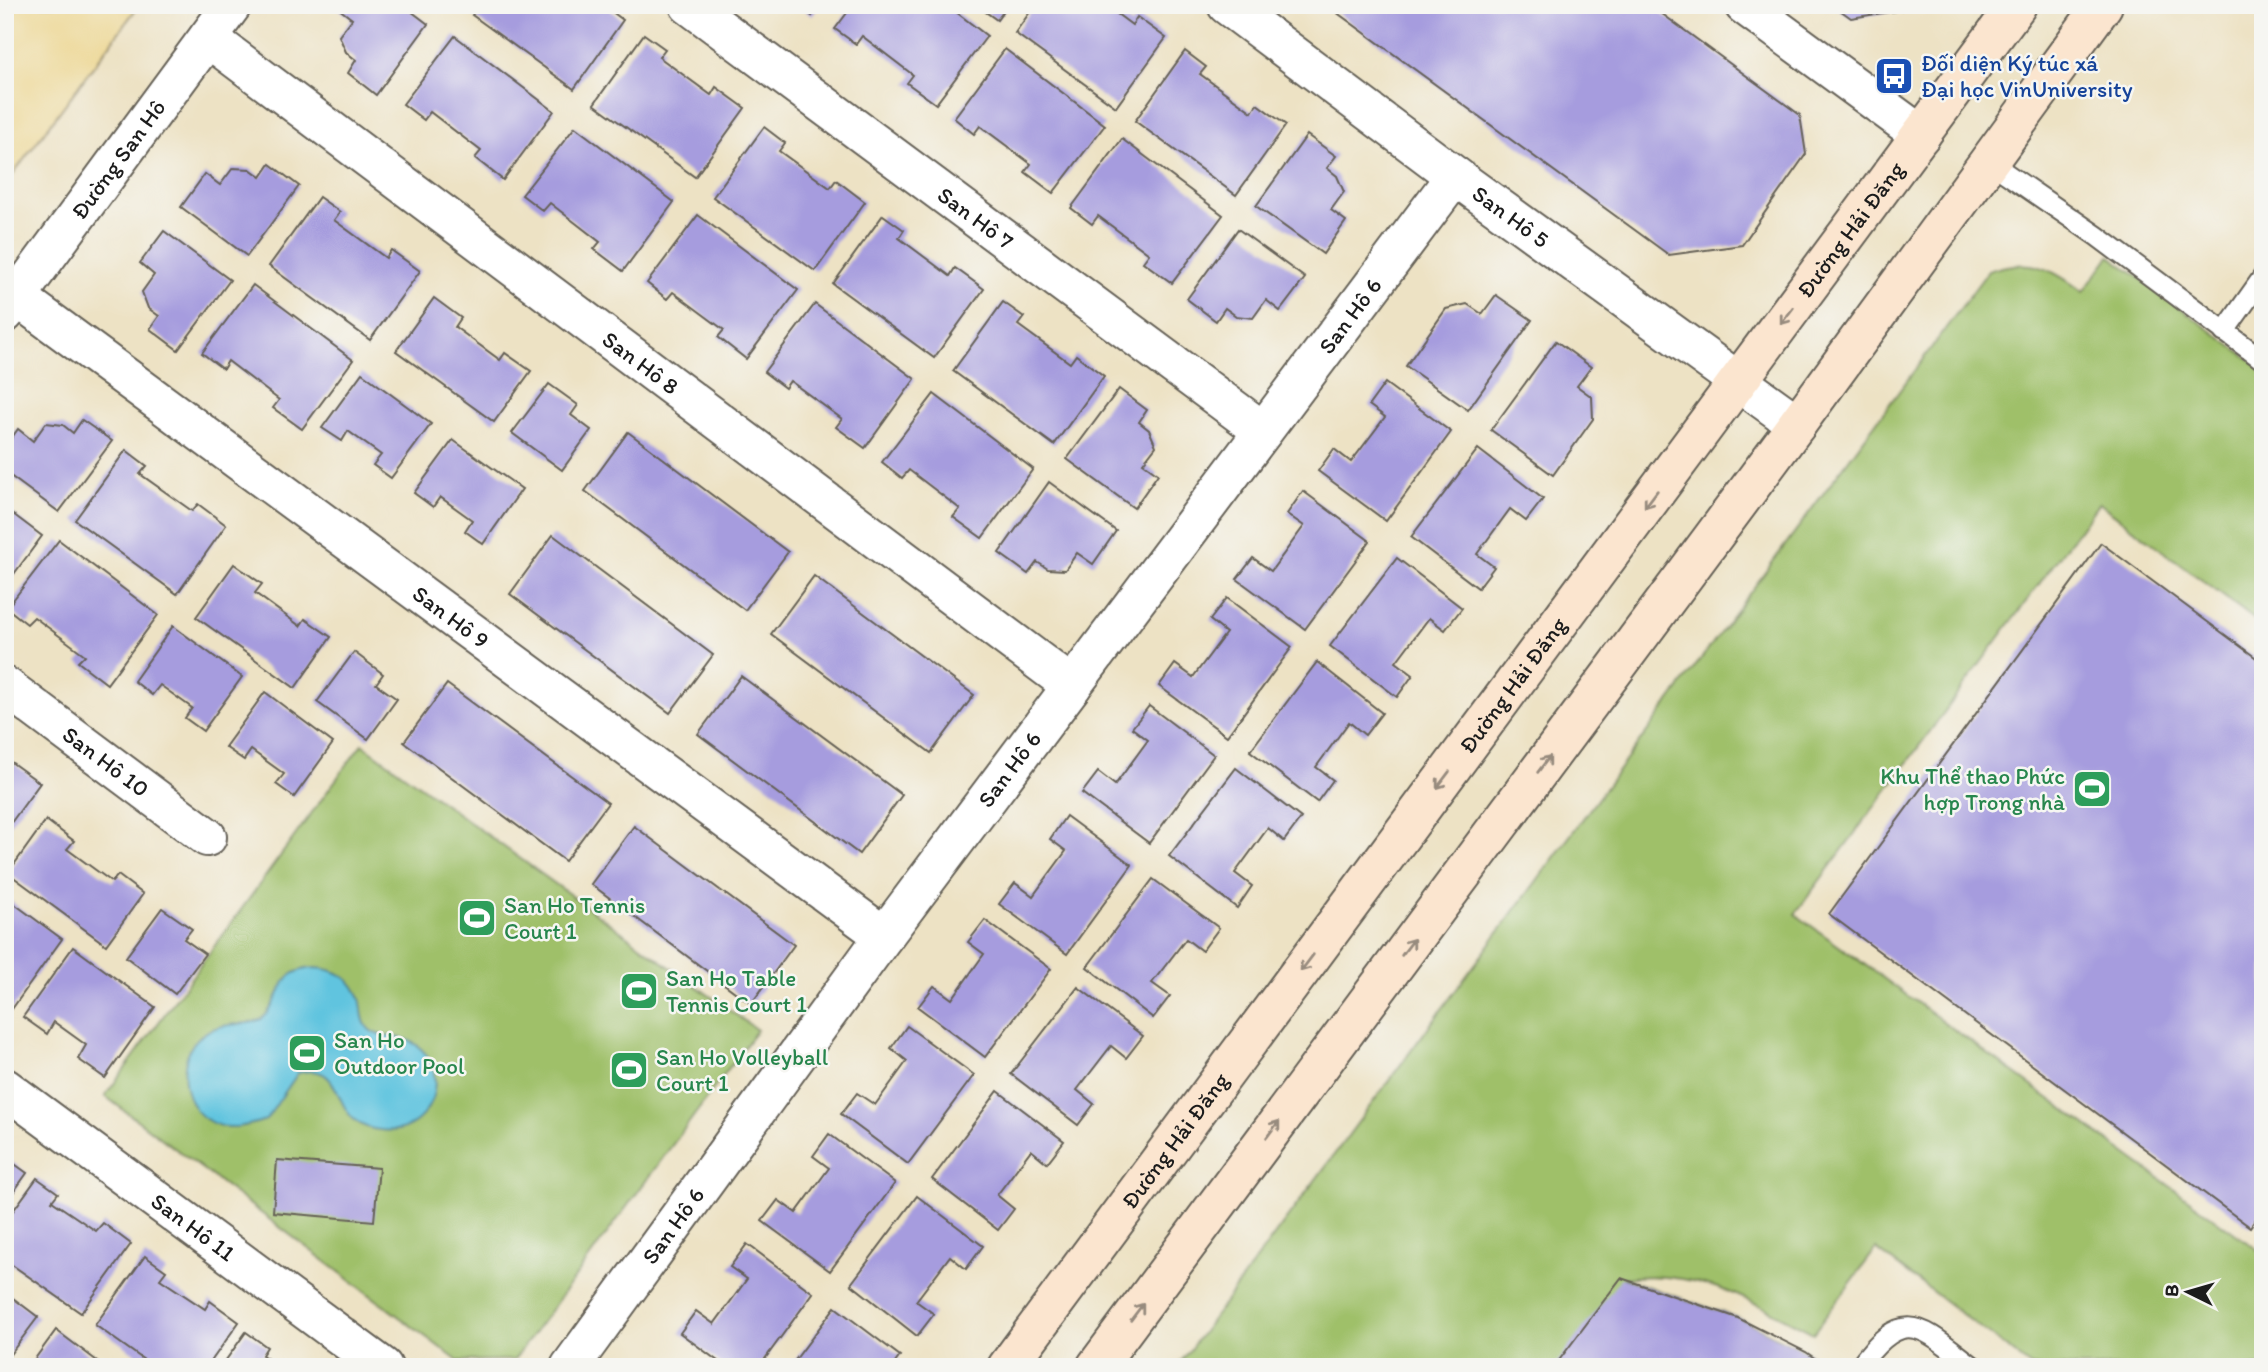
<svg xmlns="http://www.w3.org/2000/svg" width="2268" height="1372" viewBox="0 0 2268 1372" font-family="Itim,sans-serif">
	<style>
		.green { fill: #9fc069; stroke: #5e6e42; stroke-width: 2 }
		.sand { fill: #eeda9e; stroke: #857b5d; stroke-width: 2 }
		.water { fill: #61c4df; stroke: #3e707e; stroke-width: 2 }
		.building { fill: #a69cde }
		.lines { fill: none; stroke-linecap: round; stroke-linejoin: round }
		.lane-casing { stroke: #656157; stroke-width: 23 }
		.street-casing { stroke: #656157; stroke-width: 42 }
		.secondary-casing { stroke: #656157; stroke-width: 42 }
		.lane { stroke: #fff; stroke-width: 19 }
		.street { stroke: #fff; stroke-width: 38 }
		.secondary { stroke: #fbe5cf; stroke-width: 38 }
		.oneway { stroke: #978b7e }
		.labels { text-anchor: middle; stroke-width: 5; stroke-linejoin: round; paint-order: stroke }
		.transit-label { font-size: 23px; fill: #164399; stroke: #f6f6f2; text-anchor: start }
		.street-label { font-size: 23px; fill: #1c1c1c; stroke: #f6f6f2 }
		.leisure-label { font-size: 23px; fill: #27864d; stroke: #f6f6f2; text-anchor: start }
	</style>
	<rect width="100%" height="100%" fill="#f6f6f2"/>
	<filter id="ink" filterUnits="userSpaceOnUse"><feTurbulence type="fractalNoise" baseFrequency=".0143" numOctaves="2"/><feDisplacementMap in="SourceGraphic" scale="14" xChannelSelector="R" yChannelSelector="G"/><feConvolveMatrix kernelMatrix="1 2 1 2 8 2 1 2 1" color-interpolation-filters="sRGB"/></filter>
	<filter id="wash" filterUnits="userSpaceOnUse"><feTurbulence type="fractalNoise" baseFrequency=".00686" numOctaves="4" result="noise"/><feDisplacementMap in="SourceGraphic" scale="28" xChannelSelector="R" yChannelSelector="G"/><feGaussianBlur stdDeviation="1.57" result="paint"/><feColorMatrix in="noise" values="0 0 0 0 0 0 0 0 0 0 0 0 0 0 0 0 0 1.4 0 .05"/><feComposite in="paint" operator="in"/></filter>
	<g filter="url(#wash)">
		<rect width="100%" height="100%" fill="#ede2c4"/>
		<g class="green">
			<path d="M 2110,256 L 2263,369 L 2263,626 L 2099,503 L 1795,914 L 2258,1250 L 2263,1244 L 2263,1367 L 2032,1367 L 1876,1249 L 1813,1333 C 1750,1300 1696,1268 1623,1278 L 1738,1318 L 1806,1352 L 1827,1367 L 1177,1367 L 1988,271 C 2030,257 2049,266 2083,292 Z"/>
			<polygon points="362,744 757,1030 514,1360 458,1361 105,1096"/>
		</g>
		<polygon class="sand" points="5,5 139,5 5,185"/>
		<path class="water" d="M 315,968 C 337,969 353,978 360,999 C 363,1007 361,1017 366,1025 C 375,1041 396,1033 410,1041 C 445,1059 442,1110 407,1127 C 399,1131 389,1131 380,1130 C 325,1125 352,1060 298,1073 L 266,1120 C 248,1126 226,1132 209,1121 C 184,1107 177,1067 193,1044 C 214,1015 251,1031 265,1016 C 285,993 277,970 315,968 Z"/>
		<g id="blocks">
			<g class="building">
				<polygon points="340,5 403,5 428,24 376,95 348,73 356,60 346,52 339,36 352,19 338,8"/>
				<polygon points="480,5 603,5 623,20 574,89 472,15"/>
				<polygon points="798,5 820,5 812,16"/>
				<polygon points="853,5 947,5 987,36 936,104 907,83 913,75 862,36 856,44 835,29"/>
				<polygon points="976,5 1008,5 997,20"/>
				<polygon points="1035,5 1105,5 1132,25 1137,17 1166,38 1116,107 1015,33"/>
				<polygon points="1335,5 1650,5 1800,115 1806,154 1742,245 1669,255 1332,9"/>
				<polygon points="1833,5 1906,5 1902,10 1851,18"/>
				<polygon points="644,34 665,49 659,57 711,95 716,87 745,108 695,177 594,104"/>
				<polygon points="455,36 554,111 503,180 475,158 481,151 430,112 424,120 403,104"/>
				<polygon points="1005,49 1105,125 1053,193 1025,172 1031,164 980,126 974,134 954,118"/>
				<polygon points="1185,51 1206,67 1200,74 1252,112 1257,104 1286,125 1236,195 1135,121"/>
				<polygon points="575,127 674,202 623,271 594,249 600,242 550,203 543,211 522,195"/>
				<polygon points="764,127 785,143 779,151 830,188 836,180 865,202 815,271 713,197"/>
				<polygon points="1307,135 1336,156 1327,168 1337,176 1344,192 1331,210 1346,221 1323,254 1256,206"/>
				<polygon points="1122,139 1223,215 1172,283 1143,262 1149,254 1098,216 1092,224 1071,208"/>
				<polygon points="270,164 299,186 247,256 181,207 205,174 220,185 233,168 250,169 261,177"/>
				<polygon points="319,197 340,212 334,220 386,258 391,250 420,271 370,340 269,266"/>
				<polygon points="698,215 798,290 746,359 718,337 724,330 673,292 667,299 647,283"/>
				<polygon points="883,215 904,230 899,238 950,276 955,268 984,289 934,358 833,284"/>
				<polygon points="1238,229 1305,278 1280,311 1266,300 1253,318 1236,316 1225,308 1216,321 1187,299"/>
				<polygon points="164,231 230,280 178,350 150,329 159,316 148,308 142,292 154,275 140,263"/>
				<polygon points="253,285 353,360 302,429 273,408 279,400 228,361 223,369 202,353"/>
				<polygon points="1496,295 1532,320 1468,410 1406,366 1446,309 1467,304 1482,314"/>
				<polygon points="434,298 461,318 455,327 500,360 505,353 531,371 494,422 396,351"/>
				<polygon points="1003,302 1024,317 1018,325 1070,363 1076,355 1104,376 1054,445 953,371"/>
				<polygon points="815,304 915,379 865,448 836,427 842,419 790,381 785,388 764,372"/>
				<polygon points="1556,341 1591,367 1577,386 1592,397 1593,419 1553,475 1491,430"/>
				<polygon points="362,373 431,424 391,478 373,465 381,455 348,431 342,441 322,428"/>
				<polygon points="1385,383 1451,432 1386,521 1318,471 1334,449 1351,462 1385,417 1369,405"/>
				<polygon points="549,384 578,405 571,415 591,430 562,470 512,433"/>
				<polygon points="1119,389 1147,410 1139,422 1149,430 1156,446 1143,463 1158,474 1134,508 1067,459"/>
				<polygon points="934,394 1033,469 982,538 953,517 960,509 909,470 902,478 882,462"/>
				<polygon points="82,420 112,441 59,512 5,472 5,447 18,429 33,441 46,423 63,425 73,433"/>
				<polygon points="628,432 788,552 745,610 585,491"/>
				<polygon points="453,440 522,489 483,544 465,531 472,520 440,497 433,507 414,493"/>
				<polygon points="1478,449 1543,499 1526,521 1510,509 1477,554 1494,567 1478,588 1411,537"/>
				<polygon points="126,450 147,466 140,474 192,511 198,504 226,525 177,594 75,520"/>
				<polygon points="1049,482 1116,531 1093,564 1077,553 1065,570 1048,569 1037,562 1028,574 999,553"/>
				<polygon points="1303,491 1370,541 1305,629 1237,579 1253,558 1271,571 1304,526 1287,514"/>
				<polygon points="5,508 42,536 5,586"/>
				<polygon points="553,535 713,655 670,713 510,594"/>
				<polygon points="59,540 158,615 107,684 78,662 85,655 34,617 27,624 7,608"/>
				<polygon points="2101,543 2263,663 2263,1209 2250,1227 1829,914"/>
				<polygon points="1397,558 1462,608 1445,630 1429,618 1396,662 1413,675 1397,697 1330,646"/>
				<polygon points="234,564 262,584 255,593 300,626 305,619 331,637 295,688 196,617"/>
				<polygon points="814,576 974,695 931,753 771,634"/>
				<polygon points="1227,598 1292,647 1227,736 1159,686 1175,664 1193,677 1226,633 1210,620"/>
				<polygon points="173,626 242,677 203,731 185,718 192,708 160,685 152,695 134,681"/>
				<polygon points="354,652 383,674 376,684 397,699 368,739 317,702"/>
				<polygon points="1317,662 1382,713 1365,735 1349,722 1316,767 1333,780 1317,802 1250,751"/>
				<polygon points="741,676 902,795 859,854 698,734"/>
				<polygon points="447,684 608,803 565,861 404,742"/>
				<polygon points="265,692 333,743 294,797 276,784 284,774 251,750 244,760 225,747"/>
				<polygon points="1149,706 1214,755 1149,843 1082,793 1098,772 1115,785 1148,740 1132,728"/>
				<polygon points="11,762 40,783 5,831 5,771"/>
				<polygon points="1236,768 1301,818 1284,841 1268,828 1235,873 1252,886 1237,908 1169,856"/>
				<polygon points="1066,816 1132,865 1067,954 999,904 1015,883 1033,896 1066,851 1050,839"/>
				<polygon points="46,820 74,841 67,849 112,882 118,875 143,894 106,945 8,873"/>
				<polygon points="634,826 794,945 751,1004 591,884"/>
				<polygon points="1153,879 1219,928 1202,951 1186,939 1152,983 1170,996 1153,1018 1087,967"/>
				<polygon points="5,897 62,939 12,1009 5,1005"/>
				<polygon points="162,908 192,929 184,939 205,954 175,994 126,957"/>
				<polygon points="985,920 1051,969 985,1057 918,1007 934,986 952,999 984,954 968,942"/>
				<polygon points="73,947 155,1007 105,1078 78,1059 86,1045 54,1022 47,1034 23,1017"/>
				<polygon points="1078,987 1143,1036 1126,1058 1111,1046 1077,1090 1094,1104 1078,1125 1011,1074"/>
				<polygon points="907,1026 974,1075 908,1164 841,1114 857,1093 875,1105 907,1061 891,1048"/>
				<polygon points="998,1091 1064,1141 1047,1163 1031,1150 997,1195 1014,1209 998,1230 932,1179"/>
				<polygon points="829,1134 895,1183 830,1271 762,1221 778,1200 796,1213 829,1168 813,1156"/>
				<polygon points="5,1157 27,1173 5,1204"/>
				<polygon points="277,1160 379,1168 374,1221 273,1212"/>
				<polygon points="37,1178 58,1193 52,1201 96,1231 103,1223 131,1244 81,1313 5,1260 5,1222"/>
				<polygon points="917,1196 983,1246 966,1269 950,1256 916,1301 934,1314 917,1336 851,1284"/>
				<polygon points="747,1244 813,1293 759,1367 726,1367 680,1333 696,1311 714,1324 747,1279 730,1267"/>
				<polygon points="145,1256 166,1271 160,1279 205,1309 210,1301 239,1322 207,1367 154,1367 95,1325"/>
				<polygon points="1621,1278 1738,1318 1806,1352 1827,1367 1554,1367"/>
				<polygon points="5,1292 38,1317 5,1361"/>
				<polygon points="835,1307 900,1356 892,1367 790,1367"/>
				<polygon points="56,1330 105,1367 29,1367"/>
				<polygon points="246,1332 267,1347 262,1355 280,1367 221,1367"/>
			</g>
		</g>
	</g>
	<g filter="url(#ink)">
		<use href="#blocks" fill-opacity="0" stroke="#656157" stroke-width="2"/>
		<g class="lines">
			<g class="lane-casing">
				<g id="lane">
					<polyline points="1988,161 2097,236 2263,360"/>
					<polyline points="2224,332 2263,277"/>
					<path d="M 1859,1367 C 1905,1303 1922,1328 1974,1367"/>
				</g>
			</g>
			<g class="street-casing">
				<g id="street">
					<path id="s1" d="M 689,5 L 1263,431"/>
					<path id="s2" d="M 1227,5 L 1455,176 L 1797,424"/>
					<polyline points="1744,5 1921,135"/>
					<path id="s3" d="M 208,38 L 1072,686"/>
					<path id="s4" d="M 17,297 L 884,936"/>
					<path id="s5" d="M 5,313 L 232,5"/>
					<path id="s6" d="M 5,686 L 207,837"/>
					<path id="s7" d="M 5,1088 L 383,1367"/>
					<path id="s8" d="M 570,1367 L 884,936 L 1455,176"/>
				</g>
			</g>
			<g class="secondary-casing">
				<g id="secondary">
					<path id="s9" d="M 1007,1367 L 2017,5"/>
					<polyline points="1096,1367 1797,424 2103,5"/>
				</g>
			</g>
			<use href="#lane" class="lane"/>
			<use href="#street" class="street"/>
			<use href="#secondary" class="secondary"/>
		</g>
		<defs><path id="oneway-shaft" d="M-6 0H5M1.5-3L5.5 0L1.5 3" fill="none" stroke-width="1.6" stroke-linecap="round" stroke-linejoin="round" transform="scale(1.75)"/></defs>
		<g class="oneway">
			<use href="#oneway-shaft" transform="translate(1787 316) rotate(127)"/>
			<use href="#oneway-shaft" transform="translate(1651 499) rotate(127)"/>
			<use href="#oneway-shaft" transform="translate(1544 764) rotate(-53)"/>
			<use href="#oneway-shaft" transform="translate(1443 780) rotate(127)"/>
			<use href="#oneway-shaft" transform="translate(1408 947) rotate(-53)"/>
			<use href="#oneway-shaft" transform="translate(1307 963) rotate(127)"/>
			<use href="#oneway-shaft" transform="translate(1273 1129) rotate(-53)"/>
			<use href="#oneway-shaft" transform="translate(1137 1312) rotate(-53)"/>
		</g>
	</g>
	<defs>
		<g id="bus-square" transform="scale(2.0125)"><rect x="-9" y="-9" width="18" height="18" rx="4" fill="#1a4fb4" stroke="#f6f6f2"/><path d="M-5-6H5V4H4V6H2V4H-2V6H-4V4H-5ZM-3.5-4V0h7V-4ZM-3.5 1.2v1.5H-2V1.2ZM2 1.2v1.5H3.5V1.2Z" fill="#fff"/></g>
		<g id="stadium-square" transform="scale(2.0125)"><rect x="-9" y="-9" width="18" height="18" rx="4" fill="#2e9e5b" stroke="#f6f6f2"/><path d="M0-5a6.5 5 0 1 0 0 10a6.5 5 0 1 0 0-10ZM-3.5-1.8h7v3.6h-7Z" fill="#fff"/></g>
	</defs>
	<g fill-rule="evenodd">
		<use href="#bus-square" x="1894" y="76"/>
		<use href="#stadium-square" x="2092" y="789"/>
		<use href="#stadium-square" x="477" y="918"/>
		<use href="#stadium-square" x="639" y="991"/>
		<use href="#stadium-square" x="307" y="1053"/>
		<use href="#stadium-square" x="629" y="1070"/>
	</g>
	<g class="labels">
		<g class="transit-label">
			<text x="1921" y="71">Đối diện Ký túc xá<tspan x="1921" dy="26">Đại học VinUniversity</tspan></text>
		</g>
		<g class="street-label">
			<text dy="8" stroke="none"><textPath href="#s5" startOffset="191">Đường San Hô</textPath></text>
			<text dy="8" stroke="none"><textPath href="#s2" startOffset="354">San Hô 5</textPath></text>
			<text dy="8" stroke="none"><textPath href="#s1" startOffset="357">San Hô 7</textPath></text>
			<text dy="8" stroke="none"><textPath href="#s9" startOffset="1416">Đường Hải Đăng</textPath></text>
			<text dy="8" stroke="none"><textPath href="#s8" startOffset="1309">San Hô 6</textPath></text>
			<text dy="8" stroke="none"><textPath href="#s3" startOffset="541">San Hô 8</textPath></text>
			<text dy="8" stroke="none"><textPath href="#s4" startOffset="539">San Hô 9</textPath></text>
			<text dy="8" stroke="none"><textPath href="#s9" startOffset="849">Đường Hải Đăng</textPath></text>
			<text dy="8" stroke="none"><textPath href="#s6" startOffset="126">San Hô 10</textPath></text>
			<text dy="8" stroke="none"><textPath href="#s8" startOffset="742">San Hô 6</textPath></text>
			<text dy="8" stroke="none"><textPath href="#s9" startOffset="282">Đường Hải Đăng</textPath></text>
			<text dy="8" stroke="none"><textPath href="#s8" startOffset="175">San Hô 6</textPath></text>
			<text dy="8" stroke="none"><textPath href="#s7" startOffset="234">San Hô 11</textPath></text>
		</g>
		<g class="leisure-label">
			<text x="2065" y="784" text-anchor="end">Khu Thể thao Phức<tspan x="2065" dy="26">hợp Trong nhà</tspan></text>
			<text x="504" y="913">San Ho Tennis<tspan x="504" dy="26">Court 1</tspan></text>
			<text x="666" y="986">San Ho Table<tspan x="666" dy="26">Tennis Court 1</tspan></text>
			<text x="334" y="1048">San Ho<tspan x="334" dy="26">Outdoor Pool</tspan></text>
			<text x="656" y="1065">San Ho Volleyball<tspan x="656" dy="26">Court 1</tspan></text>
		</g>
	</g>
	<rect width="2268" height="1372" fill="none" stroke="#f6f6f2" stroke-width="28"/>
	<g transform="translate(2188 1292) rotate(275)" stroke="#f6f6f2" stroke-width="5" paint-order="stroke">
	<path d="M0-5L12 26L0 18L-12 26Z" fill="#1c1c1c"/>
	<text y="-10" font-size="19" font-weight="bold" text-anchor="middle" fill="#1c1c1c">B</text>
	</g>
</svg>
